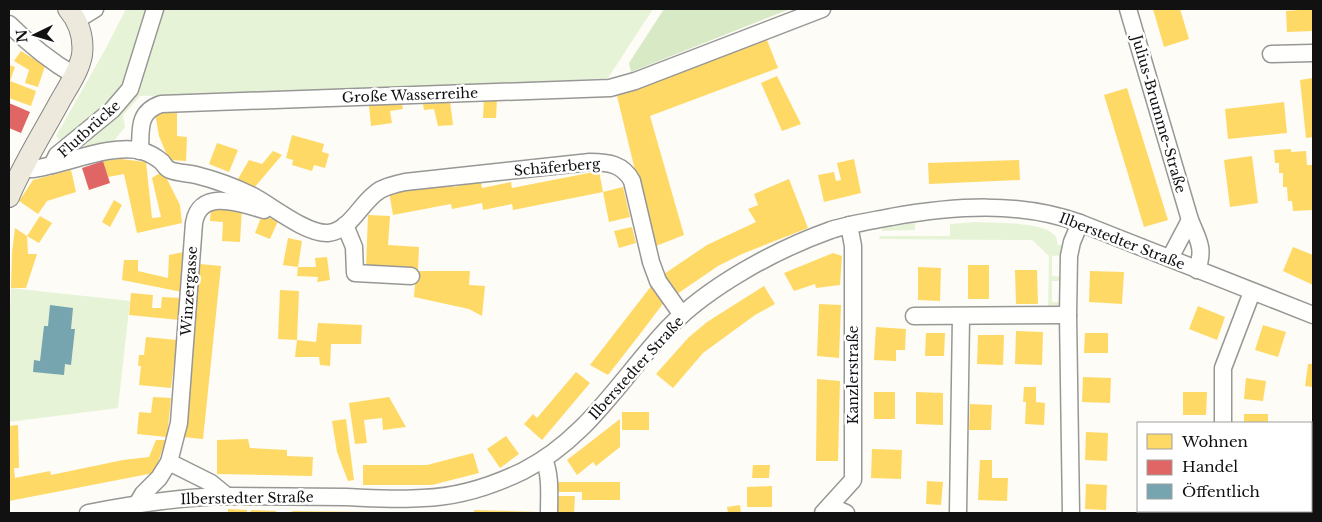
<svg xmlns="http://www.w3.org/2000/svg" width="1322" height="522" viewBox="0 0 1322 522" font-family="'Libre Baskerville',serif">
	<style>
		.green { fill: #e7f3d7 }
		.forest { fill: #d8eac5 }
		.homes { fill: #ffd966 }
		.shops { fill: #e06666 }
		.public { fill: #76a5af }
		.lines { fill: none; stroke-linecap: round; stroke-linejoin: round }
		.minor-casing { stroke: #979795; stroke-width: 19 }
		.major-casing { stroke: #858482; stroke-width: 22 }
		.minor { stroke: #fffffe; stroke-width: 16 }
		.major { stroke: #ede9dc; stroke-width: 20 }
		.labels { text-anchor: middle; stroke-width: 5; stroke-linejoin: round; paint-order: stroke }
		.street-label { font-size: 14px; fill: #111; stroke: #fff }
	</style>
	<rect width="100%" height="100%" fill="#fdfcf7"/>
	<g class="green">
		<polygon points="126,9 653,9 608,78 361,91 140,96 123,115 125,127 113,142 72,153 56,136 106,48"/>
		<path d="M 975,222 C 992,223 1047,221 1056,237 C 1057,240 1057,242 1058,245 L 1063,245 L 1063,255 L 1052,256 L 1052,276 L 1063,277 L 1062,281 L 1052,281 L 1052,302 L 1062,302 L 1054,310 L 1048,311 L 1049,256 L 1032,240 L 879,239 L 880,236 L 950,236 L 950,224 Z"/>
		<polygon points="915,223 915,230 882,231 882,227"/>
		<polygon points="11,288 130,301 118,408 9,422 9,335"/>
	</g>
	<polygon class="forest" points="664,9 790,9 631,72 629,63"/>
	<g class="homes">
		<polygon points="1153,9 1180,9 1189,39 1164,47"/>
		<polygon points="1313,9 1313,31 1287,32 1286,11"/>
		<polygon points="767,40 778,68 650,116 684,235 656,246 641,195 617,96"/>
		<polygon points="21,51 45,66 38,87 25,83 29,70 14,61"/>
		<polygon points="9,65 15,67 10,81 36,91 31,106 9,98"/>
		<polygon points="777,76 801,124 782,131 761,83"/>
		<polygon points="1313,78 1313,137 1306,138 1300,80"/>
		<polygon points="1127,88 1168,220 1144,227 1104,95"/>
		<polygon points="484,98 497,99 496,118 483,118"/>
		<polygon points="422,99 434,99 435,104 450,101 453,125 438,126 434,109 424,110"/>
		<polygon points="401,100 403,109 390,111 392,123 371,126 369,106"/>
		<polygon points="1284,102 1287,133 1228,139 1225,109"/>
		<polygon points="177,112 177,136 187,137 186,161 169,160 159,136 155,113"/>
		<polygon points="292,135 324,144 322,152 329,154 325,168 314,165 312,171 292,165 293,160 286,158"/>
		<polygon points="217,143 238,150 229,172 209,164"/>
		<polygon points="1291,149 1291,152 1306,151 1307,165 1313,165 1313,210 1293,211 1292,201 1288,201 1287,187 1283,187 1283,173 1279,173 1279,163 1275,163 1274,150"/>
		<polygon points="273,151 282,155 254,188 238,179 249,160 262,164"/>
		<polygon points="1252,156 1258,203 1230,207 1224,160"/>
		<polygon points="121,159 146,162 152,218 161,217 152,178 163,171 180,205 182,223 137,233 124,174 108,177 103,161"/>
		<polygon points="854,159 861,193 824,202 818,175 834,172 836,181 841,180 837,163"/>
		<polygon points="1019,160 1020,180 929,184 928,163"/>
		<polygon points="71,170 76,192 47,201 38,214 19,201 33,180"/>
		<polygon points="599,171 603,192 623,187 630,217 609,222 603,192 513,210 512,204 483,210 482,203 452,209 451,204 393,215 389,192 452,180 453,187 481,182 482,188 511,182 512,188"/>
		<polygon points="789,179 808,228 742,254 718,266 677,294 664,274 707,245 756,222 748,209 758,205 754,194"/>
		<polygon points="114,200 122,205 110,227 102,222"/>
		<polygon points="211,206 242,208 240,242 222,241 223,222 210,221"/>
		<polygon points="262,215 278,221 270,239 255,233"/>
		<polygon points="368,215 390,216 388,245 419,247 418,270 366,267"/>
		<polygon points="40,216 52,223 39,243 27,236"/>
		<polygon points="632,227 636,243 619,248 614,231"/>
		<polygon points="15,228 27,236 28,254 37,254 26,288 11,288 12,252"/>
		<polygon points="288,238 302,241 298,267 316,267 315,258 327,257 330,280 317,282 318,277 297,276 298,267 283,265"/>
		<polygon points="1293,247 1313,255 1313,285 1283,271"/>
		<polygon points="184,252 182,292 122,280 124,260 138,260 138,271 168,278 169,255"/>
		<polygon points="833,253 842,256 840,285 816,288 815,284 794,291 784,273"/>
		<polygon points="200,264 221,266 203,439 182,437"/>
		<rect x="968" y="265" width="21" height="34"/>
		<polygon points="918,267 941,268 940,301 918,300"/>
		<polygon points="1015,270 1037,270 1038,304 1016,304"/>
		<polygon points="416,271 470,271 469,285 485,286 482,316 469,309 414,297"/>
		<polygon points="1090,271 1124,272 1122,304 1089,302"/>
		<polygon points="652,285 665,301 640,334 608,375 590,365"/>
		<polygon points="764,286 775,304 755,315 703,353 673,388 656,374 688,338 707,322"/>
		<polygon points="280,290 299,291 297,340 278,339"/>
		<polygon points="131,293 153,295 152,308 161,308 162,297 182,298 180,320 129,315"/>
		<polygon points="819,304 841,305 839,358 817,356"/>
		<polygon points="1198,306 1225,317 1217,340 1189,329"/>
		<polygon points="318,323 362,325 361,344 331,344 330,366 320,365 319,357 295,357 297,340 316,342"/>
		<polygon points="1263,325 1286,332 1278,357 1255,350"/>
		<polygon points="876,327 906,329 905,350 896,350 896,361 874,360"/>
		<polygon points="1016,331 1043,332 1042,365 1015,364"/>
		<polygon points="926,333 945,333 944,356 925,356"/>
		<polygon points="1085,333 1108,333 1108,353 1084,353"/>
		<polygon points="978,335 1004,335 1003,365 977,364"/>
		<polygon points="146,337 177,340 171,388 139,385 141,366 138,366 139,355 144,355"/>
		<polygon points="1308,364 1313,364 1313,387 1305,386"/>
		<polygon points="576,372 590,383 542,440 524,424 533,414 537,418"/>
		<polygon points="1083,377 1111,378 1110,403 1082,402"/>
		<polygon points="1246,378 1266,381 1263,401 1244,399"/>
		<polygon points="817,379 840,381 838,461 816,461"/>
		<polygon points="1024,387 1036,387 1036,402 1045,403 1044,425 1025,424 1026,402 1023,402"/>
		<rect x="874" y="392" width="21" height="27"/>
		<polygon points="916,392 943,393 943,425 916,424"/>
		<polygon points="1183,392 1207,392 1206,415 1183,415"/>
		<polygon points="153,397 171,398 167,437 137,434 139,412 151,413"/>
		<polygon points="389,397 406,427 383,430 382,418 364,420 367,443 355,444 349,403"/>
		<polygon points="970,404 992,405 991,430 969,430"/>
		<rect x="622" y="412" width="27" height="18"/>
		<rect x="1244" y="414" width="24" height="9"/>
		<polygon points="346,419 354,480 348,481 337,452 332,421"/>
		<polygon points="620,419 620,447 596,466 593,462 577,475 567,460"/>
		<polygon points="18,425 19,468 14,468 15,478 50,471 51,475 123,460 149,457 156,440 166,440 154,473 9,501 9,426"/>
		<polygon points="1086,432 1108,433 1107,461 1085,460"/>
		<polygon points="506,436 519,454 500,468 487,449"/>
		<polygon points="248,439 250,448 287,450 287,456 313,457 312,476 217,474 217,440"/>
		<polygon points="872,449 902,450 901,479 871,478"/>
		<polygon points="473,453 479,473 432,485 363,485 363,465 427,465"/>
		<polygon points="980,460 992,460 992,478 1008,478 1007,501 978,500"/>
		<polygon points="753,465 770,465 769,478 752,478"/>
		<polygon points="927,481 943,482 941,505 926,504"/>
		<polygon points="558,482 620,482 620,500 582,500 582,492 558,492"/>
		<polygon points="1086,484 1107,485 1106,510 1085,509"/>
		<polygon points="772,486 772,507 747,507 747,487"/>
		<polygon points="557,496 575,496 574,513 557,513"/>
		<polygon points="740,505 741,513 728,513 727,507"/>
		<polygon points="228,509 247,510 247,513 228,513"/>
		<polygon points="251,510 276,511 276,513 250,513"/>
		<polygon points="474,510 540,512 540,513 474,513"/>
		<polygon points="292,511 372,512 372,513 292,513"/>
	</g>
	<g class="shops">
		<polygon points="9,103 30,112 21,133 9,128"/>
		<polygon points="103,161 110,183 89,190 82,168"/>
	</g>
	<polygon class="public" points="50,305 73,308 71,329 75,329 71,365 65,364 64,375 33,372 34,360 40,361 44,326 48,326"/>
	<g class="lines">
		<g class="minor-casing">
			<g id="minor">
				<path d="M 1128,9 L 1190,220 C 1198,240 1205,248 1197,270"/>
				<polyline points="77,20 95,9"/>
				<path d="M 9,24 C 30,45 48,60 74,75"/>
				<polyline points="1271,54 1313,53"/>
				<path d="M 140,151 C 141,130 137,112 161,104 L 610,88 L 635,81 L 822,9"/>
				<polyline points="52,165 57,155 112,110 130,89 155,9"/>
				<path d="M 23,168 C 32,171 43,167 52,165 C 78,159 116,144 142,151 C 149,153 156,157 162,162 C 164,165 167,169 170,170 C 177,173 188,173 196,175 C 216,180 235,187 253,196 C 272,206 306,234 328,233 C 351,231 361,201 380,190 C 387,186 396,184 405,182 L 590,162 C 608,162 623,164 632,181 L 651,262 L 658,281 L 682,315"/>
				<polyline points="345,225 354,247 355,273 411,276"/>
				<polyline points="1170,258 1190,220"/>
				<polyline points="914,316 1068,315"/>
				<polyline points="1223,423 1223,368 1252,292"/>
				<path d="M 544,459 C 551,476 549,495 549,513"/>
				<polyline points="169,462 211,483 227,496"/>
				<path d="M 137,504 L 143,494 L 159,478 L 169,462 L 179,423 L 194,223 C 200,188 240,203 264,210"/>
				<polyline points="830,506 846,513"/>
				<path d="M 88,513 C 134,504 180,497 227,496 C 267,496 306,497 346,497 C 371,498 397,500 423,498 C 457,497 492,486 523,471 C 588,438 620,379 668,328 C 709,286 775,250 831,230 C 850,224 871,221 891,217 C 954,206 1019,201 1080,223 L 1313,315"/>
				<polyline points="823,513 853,480 853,246 849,225"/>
				<polyline points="958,513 961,317"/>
				<polyline points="1071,513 1068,315 1069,256 1072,242 1080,223"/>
				<polyline points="1221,513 1221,511"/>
			</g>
		</g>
		<g class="major-casing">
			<path id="major" d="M 9,197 C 23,164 42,134 59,103 C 67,88 79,72 82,55 C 84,38 79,22 68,9"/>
		</g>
		<use href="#minor" class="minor"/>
		<use href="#major" class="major"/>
	</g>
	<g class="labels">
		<g class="street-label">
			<text transform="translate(410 95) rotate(-2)" y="5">Große Wasserreihe</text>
			<text transform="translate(1159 114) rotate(74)" y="5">Julius-Brumme-Straße</text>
			<text transform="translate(89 129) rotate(-42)" y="5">Flutbrücke</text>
			<text transform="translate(557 167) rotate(-5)" y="5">Schäferberg</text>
			<text transform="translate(1122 241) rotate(21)" y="5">Ilberstedter Straße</text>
			<text transform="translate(189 291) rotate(-86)" y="5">Winzergasse</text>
			<text transform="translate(636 368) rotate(-48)" y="5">Ilberstedter Straße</text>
			<text transform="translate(853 375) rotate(-90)" y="5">Kanzlerstraße</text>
			<text transform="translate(247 498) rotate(-1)" y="5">Ilberstedter Straße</text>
		</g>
	</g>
	<rect width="1322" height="522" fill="none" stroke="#111111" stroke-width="20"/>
	<rect x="1137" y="422" width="175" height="90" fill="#ffffff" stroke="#a0a0a0"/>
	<rect x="1147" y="434" width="25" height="15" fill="#ffd966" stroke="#a0a0a0"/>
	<text x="1182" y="447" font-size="15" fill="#111111">Wohnen</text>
	<rect x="1147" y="460" width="25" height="15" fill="#e06666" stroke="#a0a0a0"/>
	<text x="1182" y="472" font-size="15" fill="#111111">Handel</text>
	<rect x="1147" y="484" width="25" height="15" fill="#76a5af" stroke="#a0a0a0"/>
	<text x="1182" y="497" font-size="15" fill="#111111">Öffentlich</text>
	<g transform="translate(35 35) rotate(265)" stroke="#ffffff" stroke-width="4" paint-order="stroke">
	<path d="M0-4L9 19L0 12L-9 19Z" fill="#111111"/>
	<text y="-8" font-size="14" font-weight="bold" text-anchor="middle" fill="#111111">N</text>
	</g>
</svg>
